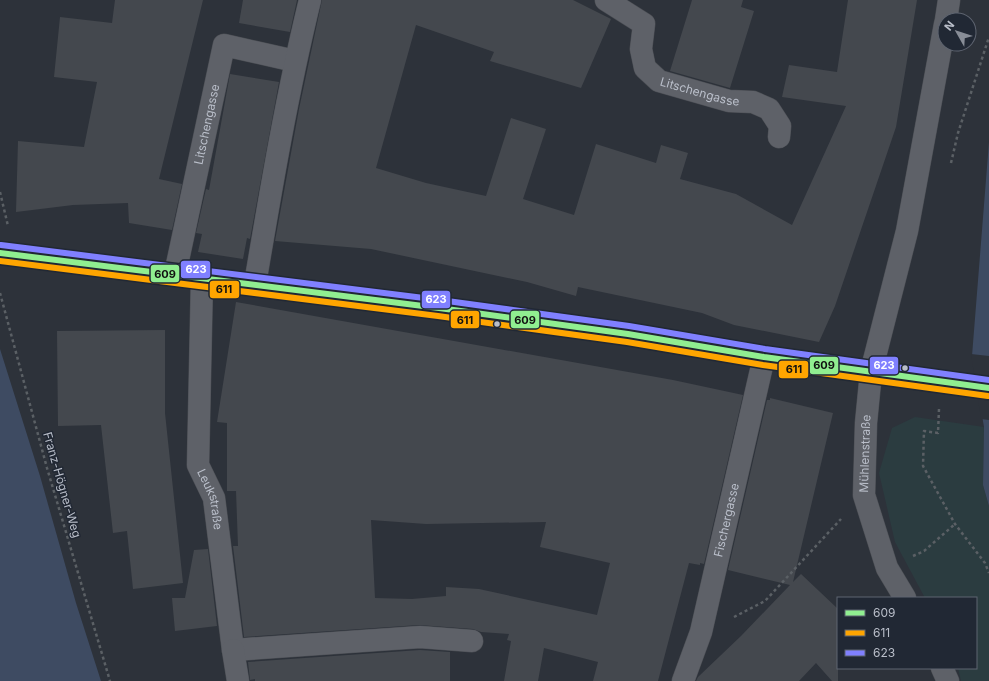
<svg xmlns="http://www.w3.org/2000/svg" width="989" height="681" viewBox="0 0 989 681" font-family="Inter,sans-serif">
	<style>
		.green { fill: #2b3c40 }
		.water { fill: #3e4b62 }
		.pier { fill: #2d323a }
		.building { fill: #44484e; fill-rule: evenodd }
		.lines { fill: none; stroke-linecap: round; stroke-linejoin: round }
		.minor-casing { stroke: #4b4e54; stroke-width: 23 }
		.path { stroke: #5b6065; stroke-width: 2.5; stroke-dasharray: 3 3; stroke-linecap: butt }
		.minor { stroke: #5e6168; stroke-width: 22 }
		.bus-1-casing { stroke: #212834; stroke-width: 9 }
		.bus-2-casing { stroke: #212834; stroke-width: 9 }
		.bus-3-casing { stroke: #212834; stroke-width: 9 }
		.bus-1 { stroke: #90ee90; stroke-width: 6 }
		.bus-2 { stroke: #ffa500; stroke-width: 6 }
		.bus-3 { stroke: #8080ff; stroke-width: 6 }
		.bus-dot { fill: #b9bec9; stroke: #212834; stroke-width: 1.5 }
		.labels { text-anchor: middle; stroke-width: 3; stroke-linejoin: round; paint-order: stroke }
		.street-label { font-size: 12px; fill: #b9bec9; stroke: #212834 }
		.line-badge { stroke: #212834; stroke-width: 1.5 }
		.badge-label { font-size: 11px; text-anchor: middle; font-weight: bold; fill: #fff }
		.pale-badge-label { font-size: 11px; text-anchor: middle; font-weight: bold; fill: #111 }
	</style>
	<rect width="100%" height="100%" fill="#2d323a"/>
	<polygon class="green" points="915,417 984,427 983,485 989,506 989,681 961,681 958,668 976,668 976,598 925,598 895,542 879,473 892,428"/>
	<g class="water">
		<polygon points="989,142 989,506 983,485 984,427 972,356"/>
		<polygon points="0,349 40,476 76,603 101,681 0,681"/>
	</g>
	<polygon class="pier" points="971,354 989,356 989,420 981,419"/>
	<g class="building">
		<polygon points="115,0 203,0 159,179 182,184 172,230 129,223 128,203 73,205 16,212 18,141 84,147 97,82 54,77 60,17 112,23"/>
		<polygon points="243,0 297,0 290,32 239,23"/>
		<polygon points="322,0 573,0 611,19 581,88 490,61 494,52 416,25 376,168 426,183 486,196 511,118 546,129 523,199 574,215 596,144 656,163 661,145 688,153 680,179 736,194 792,225 846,106 782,97 789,65 837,72 848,0 917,0 896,127 835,306 819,342 734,325 702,313 578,287 576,296 527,282 371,249 275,241 299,109"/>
		<polygon points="692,0 743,0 741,7 754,11 730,88 670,71"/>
		<polygon points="230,74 279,82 250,239 247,238 243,259 198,252 202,234 196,233 206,189 209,190"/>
		<path d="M 236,302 L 673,380 L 743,395 L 704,564 L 700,563 L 700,565 L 689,563 L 658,681 L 593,681 L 598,662 L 544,648 L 538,681 L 504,681 L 511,641 L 507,640 L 509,634 L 481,632 L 473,629 L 419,625 L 244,637 L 233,546 L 238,546 L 236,491 L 227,491 L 227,423 L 217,422 ZM 371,520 L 426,524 L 546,522 L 540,547 L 610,563 L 597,615 L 479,589 L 446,587 L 446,596 L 412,599 L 375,598 Z"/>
		<polygon points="165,330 165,413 183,583 133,589 127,531 113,533 101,425 58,426 57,331"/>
		<polygon points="770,398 833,413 793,582 801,574 838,609 838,681 832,681 816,663 799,681 696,681 698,677 741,636 790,585 728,570 767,400 770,400"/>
		<polygon points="208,549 217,626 175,631 172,598 185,598 194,550"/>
		<polygon points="420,650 450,652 450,681 255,681 255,679 250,680 248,662"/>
	</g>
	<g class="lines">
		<g class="minor-casing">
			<g id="minor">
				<path id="s1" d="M 606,0 L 644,24 L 641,49 L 645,68 L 659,81 L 729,101 L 753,102 L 769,109 L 780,126 L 779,137"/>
				<polyline points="946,20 949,0"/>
				<polyline points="0,253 439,308 628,334 764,357 989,388"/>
				<path id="s2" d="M 175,274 L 224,45 L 295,61"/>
				<path id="s3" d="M 202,278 L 198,465 L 214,498 L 233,650 L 420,637 L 472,641"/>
				<path d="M 255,284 C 271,189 287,94 310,0"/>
				<path id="s4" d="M 905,598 L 887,568 L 864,495 L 866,423 L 871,372 L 907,231 L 945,24"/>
				<polyline points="233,650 238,681"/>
				<polyline points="942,668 948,681"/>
				<path id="s5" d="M 683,681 L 701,632 L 764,357"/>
			</g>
		</g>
		<g class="path">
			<polyline points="951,163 958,133 989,37"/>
			<polyline points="0,192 8,226"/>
			<polyline points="0,293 47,468 110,681"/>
			<polyline points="939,409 938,433 924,431 923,466 955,524 985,563 989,573"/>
			<polyline points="913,556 924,551 955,524"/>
			<polyline points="734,617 765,601 841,519"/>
		</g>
		<use href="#minor" class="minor"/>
		<g class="bus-1-casing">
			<polyline id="bus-1" points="0,253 439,308 628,334 764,357 989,388"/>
		</g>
		<g class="bus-2-casing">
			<polyline id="bus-2" points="0,261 438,316 627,342 763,365 988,396"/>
		</g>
		<g class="bus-3-casing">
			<polyline id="bus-3" points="1,245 440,300 629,326 765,349 989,380"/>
		</g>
		<use href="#bus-1" class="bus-1"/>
		<use href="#bus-2" class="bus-2"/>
		<use href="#bus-3" class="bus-3"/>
	</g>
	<g class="bus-dot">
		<circle cx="497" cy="324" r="3.5"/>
		<circle cx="905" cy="368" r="3.5"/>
	</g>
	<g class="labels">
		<g class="street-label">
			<text dy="4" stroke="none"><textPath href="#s1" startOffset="151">Litschengasse</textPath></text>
			<text dy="4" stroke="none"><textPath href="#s2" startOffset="153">Litschengasse</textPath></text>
			<text dy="4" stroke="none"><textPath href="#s4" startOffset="153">Mühlenstraße</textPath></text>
			<text transform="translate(62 485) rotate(74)" y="4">Franz-Högner-Weg</text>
			<text dy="4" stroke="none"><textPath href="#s3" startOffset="224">Leukstraße</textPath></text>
			<text dy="4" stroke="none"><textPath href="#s5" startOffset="167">Fischergasse</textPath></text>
		</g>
	</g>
	<g class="line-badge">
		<rect x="180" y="260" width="31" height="19" rx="4" fill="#8080ff"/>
		<rect x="150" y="264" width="30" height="19" rx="4" fill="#90ee90"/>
		<rect x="209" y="280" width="31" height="19" rx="4" fill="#ffa500"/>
		<rect x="421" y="290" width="30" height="19" rx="4" fill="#8080ff"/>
		<rect x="450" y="310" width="30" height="19" rx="4" fill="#ffa500"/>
		<rect x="510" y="310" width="30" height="19" rx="4" fill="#90ee90"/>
		<rect x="809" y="356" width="30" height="19" rx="4" fill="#90ee90"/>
		<rect x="869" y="356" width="30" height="19" rx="4" fill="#8080ff"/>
		<rect x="778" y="360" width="31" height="19" rx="4" fill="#ffa500"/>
	</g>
	<g class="badge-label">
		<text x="196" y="273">623</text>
		<text x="436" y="303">623</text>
		<text x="884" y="369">623</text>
	</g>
	<g class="pale-badge-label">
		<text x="165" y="278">609</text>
		<text x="224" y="293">611</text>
		<text x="465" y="324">611</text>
		<text x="525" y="324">609</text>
		<text x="824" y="369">609</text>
		<text x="794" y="373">611</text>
	</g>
	<rect x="837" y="597" width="140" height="72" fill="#212834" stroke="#5e6470"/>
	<rect x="845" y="610" width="20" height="6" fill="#90ee90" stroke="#5e6470"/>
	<text x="873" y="617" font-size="12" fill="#b9bec9">609</text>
	<rect x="845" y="630" width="20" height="6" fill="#ffa500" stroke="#5e6470"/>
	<text x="873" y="637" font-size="12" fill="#b9bec9">611</text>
	<rect x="845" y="650" width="20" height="6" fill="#8080ff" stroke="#5e6470"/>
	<text x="873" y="657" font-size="12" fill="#b9bec9">623</text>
	<g transform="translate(957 32) rotate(309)"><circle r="19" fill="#212834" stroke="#5e6470"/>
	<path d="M0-3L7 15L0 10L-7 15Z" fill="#888d97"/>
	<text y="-6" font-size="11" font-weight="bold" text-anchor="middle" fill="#b9bec9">N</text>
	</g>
</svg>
